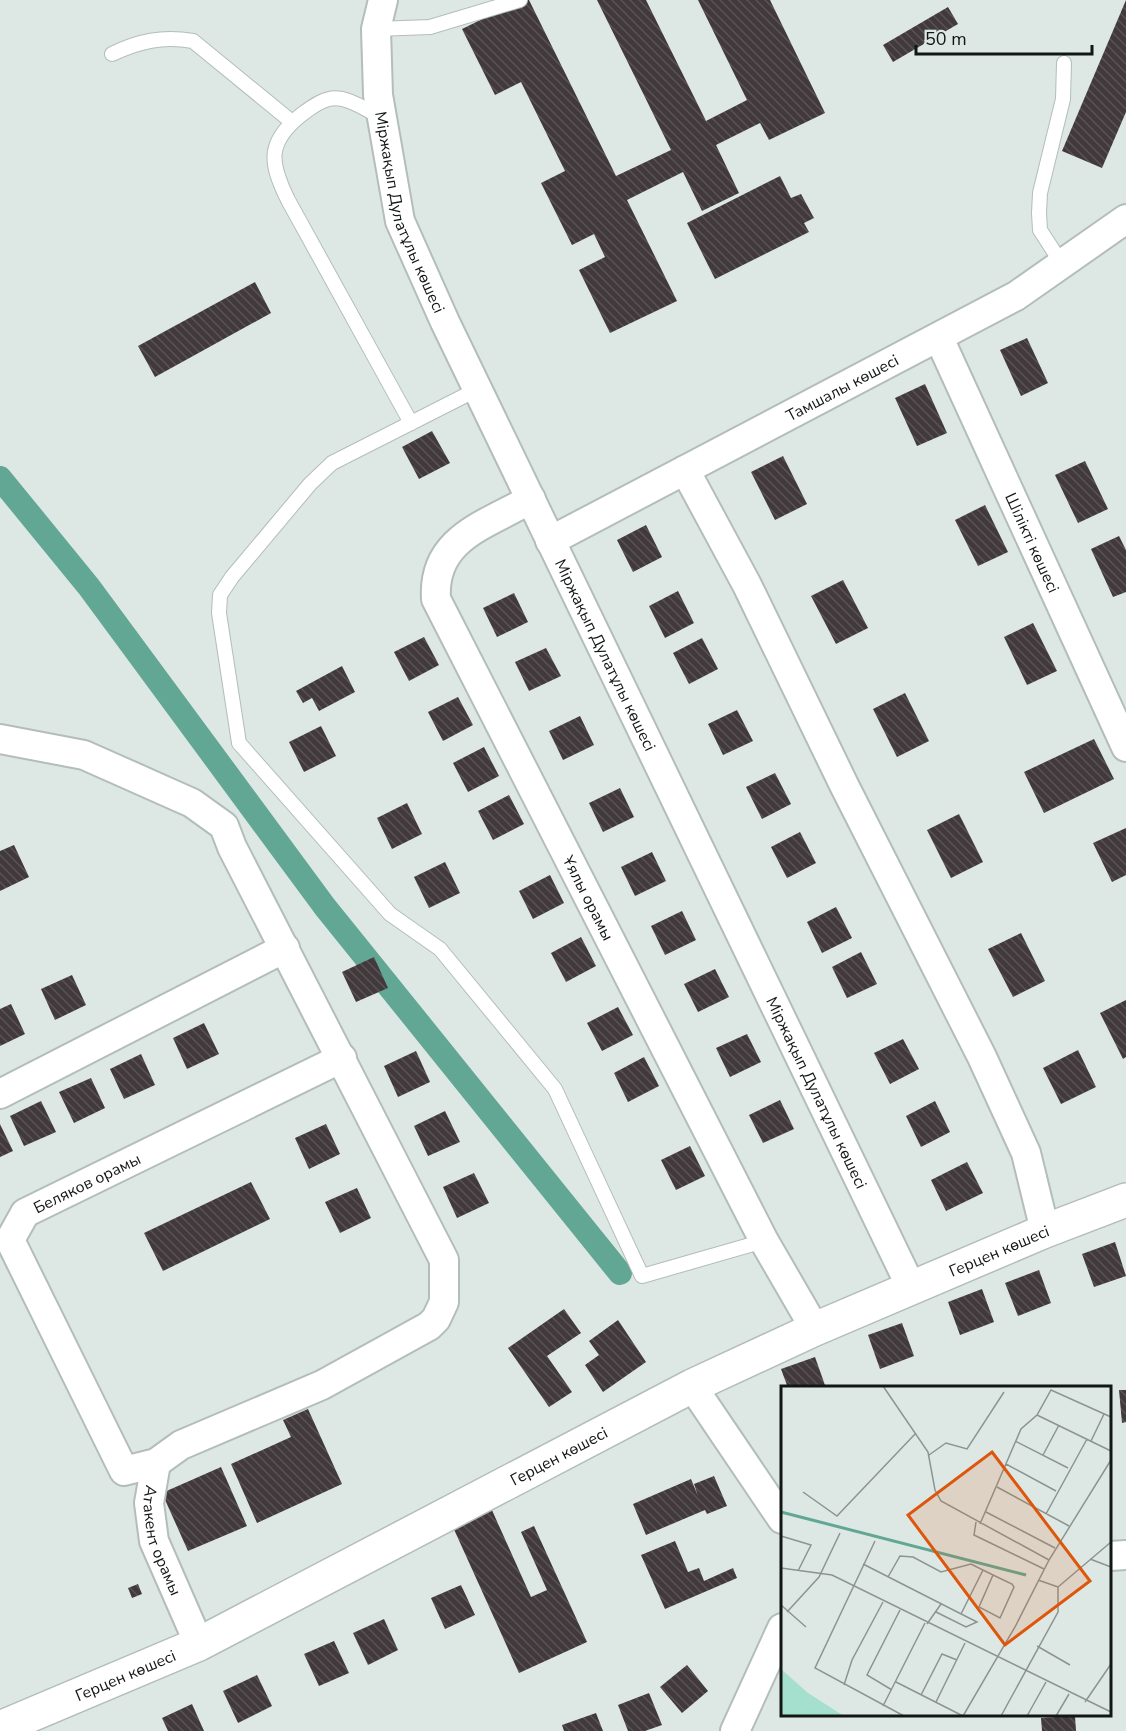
<svg xmlns="http://www.w3.org/2000/svg" width="1126" height="1731" viewBox="0 0 1126 1731" font-family="'Nunito Sans',sans-serif">
	<style>
		.lines { fill: none; stroke-linecap: round; stroke-linejoin: round }
		.canal { stroke: #62a794; stroke-width: 24 }
		.building { fill: url(#building-back-hatch) }
		.lane-casing { stroke: #b3bdba; stroke-width: 16 }
		.street-casing { stroke: #b3bdba; stroke-width: 32 }
		.secondary-casing { stroke: #b3bdba; stroke-width: 36 }
		.lane { stroke: #fff; stroke-width: 14 }
		.street { stroke: #fff; stroke-width: 28 }
		.secondary { stroke: #fff; stroke-width: 33 }
		.labels { text-anchor: middle; stroke-width: 6; stroke-linejoin: round; paint-order: stroke }
		.street-label { font-size: 16px; fill: #121614; stroke: #dde8e4 }
		.inset-river { fill: none; stroke: #62a794; stroke-width: 3 }
		.inset-road { fill: none; stroke: #8c9491; stroke-width: 1.5 }
		.view { fill: #dd560c; fill-opacity: 0.15; stroke: #dd560c; stroke-width: 3 }
		.inset-edge { fill: none; stroke: #121614; stroke-width: 3 }
	</style>
	<defs>
		<pattern id="building-back-hatch" width="6" height="6" patternUnits="userSpaceOnUse" patternTransform="scale(1.5)"><rect width="6" height="6" fill="#41393b"/><path d="M-1 5l2 2M0 0l6 6M5-1l2 2" fill="none" stroke="#595354"/></pattern>
	</defs>
	<rect width="100%" height="100%" fill="#dde8e4"/>
	<g class="lines">
		<polyline class="canal" points="0,478 89,587 325,907 620,1273"/>
	</g>
	<g class="building">
		<polygon points="521,0 529,0 616,176 671,150 597,0 646,0 706,121 747,100 698,0 770,0 825,113 769,140 760,123 716,145 739,193 702,211 683,172 627,200 677,301 610,333 579,270 605,257 594,234 572,245 541,183 565,171 521,82 495,95 462,29"/>
		<polygon points="1126,0 1126,112 1102,168 1062,151"/>
		<polygon points="948,7 958,24 893,62 883,45"/>
		<polygon points="780,176 791,198 801,194 814,218 804,223 809,232 715,279 687,223"/>
		<polygon points="255,282 271,313 155,377 138,346"/>
		<polygon points="1027,338 1048,383 1021,396 1000,350"/>
		<polygon points="925,384 947,433 917,446 895,398"/>
		<polygon points="432,431 450,463 419,479 402,447"/>
		<polygon points="783,456 807,504 775,520 751,472"/>
		<polygon points="1085,461 1108,509 1078,523 1055,475"/>
		<polygon points="985,505 1008,552 978,566 955,520"/>
		<polygon points="646,525 662,557 633,572 617,540"/>
		<polygon points="1119,536 1126,550 1126,592 1113,597 1091,549"/>
		<polygon points="843,580 868,628 836,644 811,596"/>
		<polygon points="678,591 694,623 665,638 649,606"/>
		<polygon points="514,593 528,622 497,637 483,608"/>
		<polygon points="1033,623 1057,671 1027,685 1004,637"/>
		<polygon points="424,637 439,665 409,681 394,652"/>
		<polygon points="702,638 718,669 689,684 673,653"/>
		<polygon points="546,648 561,676 529,691 515,662"/>
		<polygon points="342,666 355,692 319,711 312,698 303,703 296,691"/>
		<polygon points="905,693 929,741 897,757 873,709"/>
		<polygon points="458,697 473,725 443,741 428,712"/>
		<polygon points="737,710 753,741 723,755 708,724"/>
		<polygon points="580,716 594,745 563,760 549,731"/>
		<polygon points="321,726 336,756 304,772 289,742"/>
		<polygon points="1094,739 1114,779 1044,813 1024,772"/>
		<polygon points="484,747 499,776 468,792 453,763"/>
		<polygon points="775,773 791,804 762,819 746,787"/>
		<polygon points="620,788 634,817 603,832 589,803"/>
		<polygon points="509,795 524,824 493,840 478,811"/>
		<polygon points="407,803 422,834 392,849 377,818"/>
		<polygon points="959,814 983,862 951,878 927,830"/>
		<polygon points="1126,828 1126,875 1112,882 1093,843"/>
		<polygon points="800,832 816,863 787,878 771,847"/>
		<polygon points="14,845 29,877 0,891 0,851"/>
		<polygon points="652,852 666,881 635,896 621,867"/>
		<polygon points="445,862 460,893 429,908 414,877"/>
		<polygon points="550,875 564,903 533,919 519,891"/>
		<polygon points="836,907 852,938 822,953 807,922"/>
		<polygon points="682,911 696,940 665,955 651,926"/>
		<polygon points="1021,933 1045,981 1013,997 988,949"/>
		<polygon points="581,937 596,966 566,982 551,953"/>
		<polygon points="861,952 877,984 847,998 832,967"/>
		<polygon points="374,957 388,988 356,1002 342,972"/>
		<polygon points="715,969 729,997 698,1012 684,984"/>
		<polygon points="72,975 86,1005 55,1020 41,989"/>
		<polygon points="1126,1000 1126,1057 1123,1059 1100,1013"/>
		<polygon points="11,1004 25,1034 0,1046 0,1009"/>
		<polygon points="618,1007 633,1035 602,1051 587,1023"/>
		<polygon points="204,1023 219,1054 187,1069 173,1038"/>
		<polygon points="747,1034 761,1062 730,1077 716,1048"/>
		<polygon points="903,1039 919,1069 890,1084 874,1053"/>
		<polygon points="1078,1050 1096,1087 1061,1104 1043,1068"/>
		<polygon points="416,1051 430,1082 398,1097 384,1066"/>
		<polygon points="141,1054 155,1085 124,1099 110,1069"/>
		<polygon points="644,1057 659,1086 628,1102 614,1073"/>
		<polygon points="91,1078 105,1108 74,1123 59,1092"/>
		<polygon points="780,1100 794,1129 763,1143 749,1115"/>
		<polygon points="41,1101 56,1132 24,1146 10,1116"/>
		<polygon points="935,1101 950,1132 921,1147 906,1116"/>
		<polygon points="445,1111 460,1142 428,1156 414,1126"/>
		<polygon points="0,1124 13,1151 0,1157"/>
		<polygon points="326,1124 340,1154 309,1169 295,1138"/>
		<polygon points="690,1146 705,1176 676,1190 661,1160"/>
		<polygon points="967,1162 983,1193 946,1211 931,1180"/>
		<polygon points="474,1173 489,1203 457,1218 443,1187"/>
		<polygon points="251,1182 270,1219 163,1271 144,1233"/>
		<polygon points="357,1188 371,1218 340,1233 325,1202"/>
		<polygon points="1115,1242 1126,1276 1094,1287 1082,1254"/>
		<polygon points="1039,1270 1051,1303 1018,1316 1005,1283"/>
		<polygon points="982,1289 994,1322 960,1335 948,1302"/>
		<polygon points="564,1309 581,1333 547,1356 572,1392 549,1407 508,1348"/>
		<polygon points="618,1320 646,1362 603,1392 585,1365 599,1355 589,1341"/>
		<polygon points="902,1323 914,1356 880,1369 868,1335"/>
		<polygon points="815,1357 826,1388 788,1388 781,1369"/>
		<polygon points="1119,1390 1126,1390 1126,1422 1122,1423"/>
		<polygon points="308,1409 342,1484 257,1523 231,1464 291,1437 283,1420"/>
		<polygon points="221,1467 247,1526 188,1551 162,1493"/>
		<polygon points="714,1476 727,1506 707,1514 705,1510 646,1535 633,1504 691,1479 698,1496 694,1484"/>
		<polygon points="491,1508 531,1597 547,1590 521,1532 534,1526 587,1642 519,1673 452,1525"/>
		<polygon points="675,1541 688,1572 699,1568 704,1581 733,1568 737,1578 665,1609 641,1555"/>
		<polygon points="138,1584 142,1594 132,1598 128,1588"/>
		<polygon points="461,1585 475,1615 445,1629 431,1598"/>
		<polygon points="384,1619 398,1650 368,1665 353,1633"/>
		<polygon points="334,1641 349,1673 319,1686 304,1654"/>
		<polygon points="687,1665 708,1691 682,1713 660,1687"/>
		<polygon points="257,1675 272,1706 238,1723 223,1691"/>
		<polygon points="649,1693 662,1725 645,1731 628,1731 618,1705"/>
		<polygon points="192,1704 204,1731 168,1731 162,1718"/>
		<polygon points="596,1713 603,1731 564,1731 562,1725"/>
		<polygon points="1075,1716 1076,1731 1042,1731 1041,1718"/>
	</g>
	<g class="lines">
		<g class="lane-casing">
			<g id="lane">
				<polyline points="376,29 430,27 520,0"/>
				<path d="M 112,54 C 139,41 162,36 193,41 L 292,122"/>
				<path d="M 381,117 C 366,110 346,95 329,99 C 319,101 309,109 301,115 C 266,143 270,163 288,200 L 411,423"/>
				<polyline points="1062,264 1040,230 1039,213 1040,193 1063,99 1064,63"/>
				<polyline points="478,389 332,463 310,484 232,577 220,595 219,613 239,743 390,914 440,949 555,1089 642,1276 764,1241"/>
			</g>
		</g>
		<g class="street-casing">
			<g id="street">
				<path id="s1" d="M 383,0 L 376,29 L 378,95 L 400,221 L 445,322 L 911,1287"/>
				<path id="s2" d="M 939,338 L 1126,747"/>
				<polyline points="685,470 747,585 844,785 982,1057 1026,1153 1045,1231"/>
				<path id="s3" d="M 531,499 C 486,525 432,538 436,599 L 764,1241 L 815,1329"/>
				<path id="s4" d="M 550,541 L 1016,296 L 1126,219"/>
				<path id="s5" d="M 0,739 L 84,755 L 192,803 L 224,826 L 232,847 L 444,1260 L 444,1302 L 436,1319 L 429,1326 L 322,1385 L 181,1445 L 156,1463 L 124,1471 L 10,1240 L 25,1213 L 342,1058"/>
				<polyline points="0,1094 285,948"/>
				<polyline points="692,1386 782,1519"/>
				<path id="s6" d="M 156,1463 L 149,1503 L 154,1541 L 199,1644"/>
				<polyline points="1110,1556 1126,1555"/>
				<polyline points="735,1731 782,1628"/>
			</g>
		</g>
		<g class="secondary-casing">
			<g id="secondary">
				<path id="s7" d="M 0,1728 L 199,1644 L 692,1386 L 815,1329 L 1045,1231 L 1126,1200"/>
			</g>
		</g>
		<use href="#lane" class="lane"/>
		<use href="#street" class="street"/>
		<use href="#secondary" class="secondary"/>
	</g>
	<g class="labels">
		<g class="street-label">
			<text dy="6" stroke="none"><textPath href="#s1" startOffset="218">Міржақып Дулатұлы көшесі</textPath></text>
			<text dy="6" stroke="none"><textPath href="#s4" startOffset="330">Тамшалы көшесі</textPath></text>
			<text dy="6" stroke="none"><textPath href="#s2" startOffset="225">Шілікті көшесі</textPath></text>
			<text dy="6" stroke="none"><textPath href="#s1" startOffset="704">Міржақып Дулатұлы көшесі</textPath></text>
			<text dy="6" stroke="none"><textPath href="#s3" startOffset="484">Ұялы орамы</textPath></text>
			<text dy="6" stroke="none"><textPath href="#s1" startOffset="1190">Міржақып Дулатұлы көшесі</textPath></text>
			<text dy="6" stroke="none"><textPath href="#s5" startOffset="1497">Беляков орамы</textPath></text>
			<text dy="6" stroke="none"><textPath href="#s7" startOffset="1108">Герцен көшесі</textPath></text>
			<text dy="6" stroke="none"><textPath href="#s7" startOffset="622">Герцен көшесі</textPath></text>
			<text dy="6" stroke="none"><textPath href="#s6" startOffset="80">Атакент орамы</textPath></text>
			<text dy="6" stroke="none"><textPath href="#s7" startOffset="136">Герцен көшесі</textPath></text>
		</g>
	</g>
	<g transform="translate(781 1386)">
		<rect width="330" height="330" fill="#dde8e4"/>
		<path d="M 0,283 L 27,307 L 63,330 L 0,330 Z" fill="#a5e0ce"/>
		<path class="inset-river" d="M 0,126 L 245,189"/>
		<path class="inset-road" d="M 102,0 L 147,66 L 154,104 L 160,115 L 268,174M 256,29 L 330,65M 234,55 L 287,82M 310,55 L 323,28M 148,69 L 165,57 L 186,63 L 223,6M 262,69 L 278,39M 225,78 L 275,105M 216,101 L 288,140M 22,106 L 56,130 L 135,47M 205,126 L 274,162M 265,128 L 306,53M 195,136 L 193,149 L 263,183M 199,138 L 240,43 L 256,29 L 270,4 L 330,31M 0,150 L 30,159 L 17,185M 94,155 L 34,282 L 123,330M 309,173 L 330,181M 82,178 L 196,236 L 185,241 L 155,226M 0,182 L 51,189 L 330,326M 107,191 L 119,170 L 132,171 L 160,186 L 190,178 L 212,189 L 231,198 L 233,201 L 219,232 L 198,221 L 212,189M 257,194 L 277,201M 0,219 L 25,241M 6,226 L 38,191 L 59,147M 180,228 L 202,184M 146,238 L 160,218M 256,260 L 289,279M 115,296 L 182,330M 63,299 L 71,274 L 102,216M 111,304 L 86,289 L 119,224M 140,309 L 161,268 L 176,274M 155,316 L 184,257M 304,316 L 330,278M 102,320 L 144,237M 182,330 L 234,241 L 268,174 L 330,74M 220,330 L 277,226 L 277,201 L 330,156M 246,330 L 265,296M 275,330 L 288,308"/>
		<path class="view" d="M 211,66 L 309,195 L 224,259 L 127,129 Z"/>
		<rect width="330" height="330" class="inset-edge"/>
	</g>
	<path d="M916 45v9h176v-9" fill="none" stroke="#121614" stroke-width="3"/>
	<text x="925" y="45" font-size="18" fill="#121614" stroke="#dde8e4" stroke-width="4.5" paint-order="stroke">50 m</text>
</svg>
